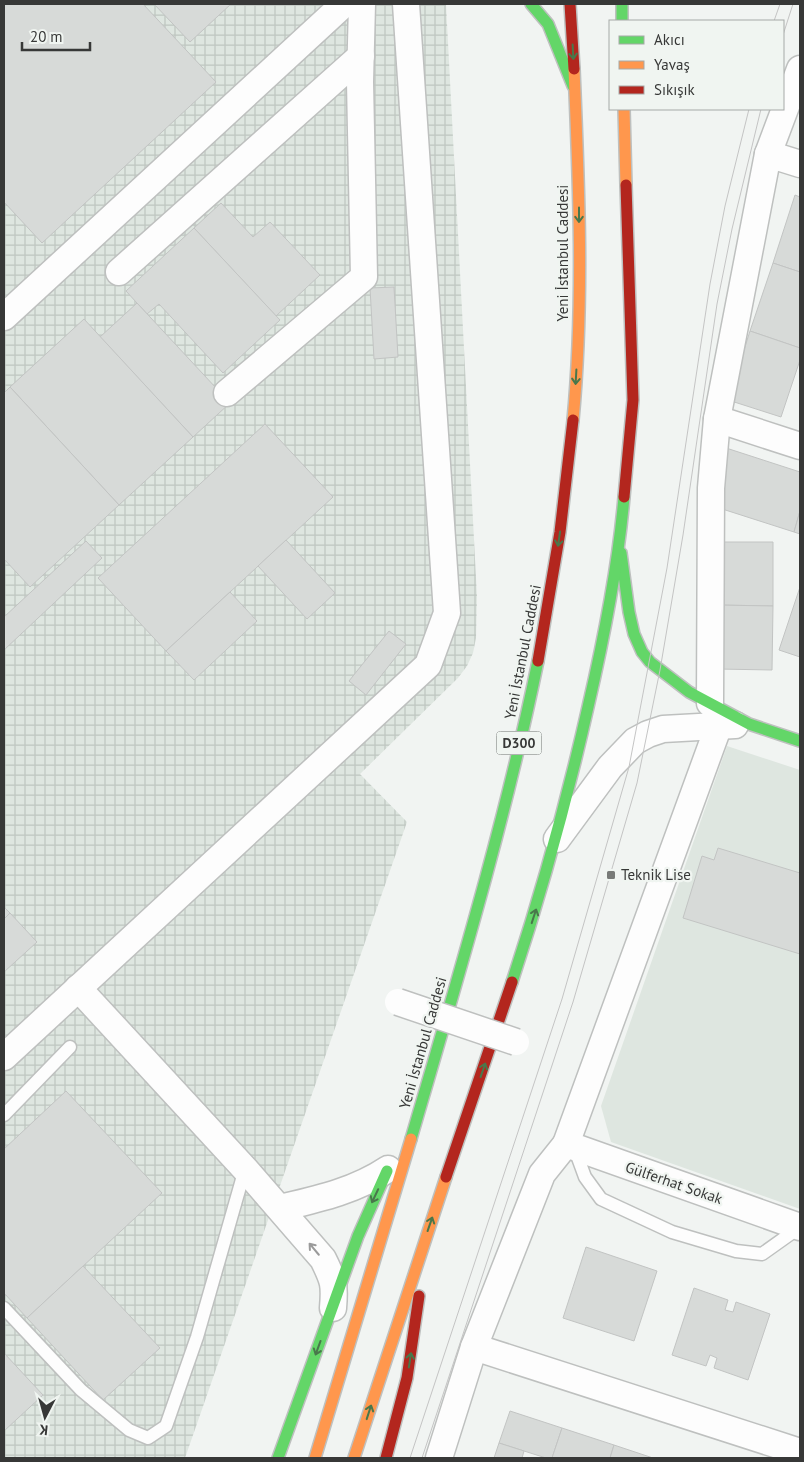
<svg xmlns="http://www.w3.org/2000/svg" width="804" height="1462" viewBox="0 0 804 1462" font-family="'PT Sans',sans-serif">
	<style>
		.built { fill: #dee6e0 }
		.industrial { fill: url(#industrial-grid) }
		.building { fill: #d7dad8; stroke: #c2c4c3 }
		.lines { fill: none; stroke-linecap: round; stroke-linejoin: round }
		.lane-casing { stroke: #bec0bf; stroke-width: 15 }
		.street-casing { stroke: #bec0bf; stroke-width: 29 }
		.fast-casing { stroke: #bec0bf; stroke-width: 14 }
		.slow-casing { stroke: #bec0bf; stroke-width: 14 }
		.jam-casing { stroke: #bec0bf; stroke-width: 14 }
		.lane { stroke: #fdfdfd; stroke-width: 12 }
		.street { stroke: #fdfdfd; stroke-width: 26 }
		.fast { stroke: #63d668; stroke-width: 11 }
		.slow { stroke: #ff974d; stroke-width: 11 }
		.jam { stroke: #b3261e; stroke-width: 11 }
		.tram { stroke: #c4c4c4; stroke-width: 1 }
		.street-bridge-casing { stroke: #bec0bf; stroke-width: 29; stroke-linecap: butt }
		.street-bridge { stroke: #fdfdfd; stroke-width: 26 }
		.oneway { stroke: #49774b }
		.oneway2 { stroke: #9a9a9a }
		.poi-dot { fill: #787a78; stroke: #f0f5f1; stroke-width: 2 }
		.labels { text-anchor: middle; stroke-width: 4.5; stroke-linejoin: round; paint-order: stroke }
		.shield { fill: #f0f5f1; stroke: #6e716f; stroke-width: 1 }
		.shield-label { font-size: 14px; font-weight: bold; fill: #373837 }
		.street-label { font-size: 15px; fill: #373837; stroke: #f0f5f1 }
		.poi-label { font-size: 15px; fill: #373837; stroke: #f0f5f1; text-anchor: start }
	</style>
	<defs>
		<pattern id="industrial-grid" width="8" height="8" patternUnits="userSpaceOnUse" patternTransform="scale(1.25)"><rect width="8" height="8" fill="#dee6e0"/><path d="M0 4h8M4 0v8" fill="none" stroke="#bfc6c1"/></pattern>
	</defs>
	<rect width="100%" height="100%" fill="#f1f4f2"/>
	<polygon class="built" points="727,746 800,770 800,1209 611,1142 601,1106"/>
	<polygon class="industrial" points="4,4 446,4 477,597 476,638 473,653 467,666 458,678 360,774 407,822 185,1458 4,1458"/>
	<g class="building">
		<polygon points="4,4 143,4 216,82 42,243 4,202"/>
		<polygon points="154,4 231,4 190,42"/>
		<polygon points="795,195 800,197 800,272 773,263"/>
		<polygon points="221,203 253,237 270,222 320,275 276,316 194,228"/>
		<polygon points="194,228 280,320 223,373 159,304 147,314 126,291"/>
		<polygon points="773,263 800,272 800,348 750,331"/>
		<polygon points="394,287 398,357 374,359 370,288"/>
		<polygon points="137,303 230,403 193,437 100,337"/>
		<polygon points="84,319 193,437 119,505 10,387"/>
		<polygon points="750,331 800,348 800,360 781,417 728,400"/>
		<polygon points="10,387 119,505 30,587 4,559 4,393"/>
		<polygon points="265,424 333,497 166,651 98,578"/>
		<polygon points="723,447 800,472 800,511 794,532 716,507"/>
		<polygon points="800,511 800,534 794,532"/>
		<polygon points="286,540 335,593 307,619 258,566"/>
		<polygon points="86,541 102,558 4,650 4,617"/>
		<polygon points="718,542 773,542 773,606 717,605"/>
		<polygon points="800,587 800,657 779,650"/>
		<polygon points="230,592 257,621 194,680 166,651"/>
		<polygon points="717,605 773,606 772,670 717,669"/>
		<polygon points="389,631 406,644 366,695 349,681"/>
		<polygon points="718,848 800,873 800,954 683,918 702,856 714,860"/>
		<polygon points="4,907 10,913 4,919"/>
		<polygon points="10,913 37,942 4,972 4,919"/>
		<polygon points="66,1091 162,1193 27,1318 4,1293 4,1149"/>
		<polygon points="586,1247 657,1271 634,1341 563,1318"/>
		<polygon points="83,1266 160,1348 103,1400 27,1318"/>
		<polygon points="694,1288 728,1300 725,1310 733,1312 736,1302 770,1314 748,1380 714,1368 717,1358 710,1355 706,1366 672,1355"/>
		<polygon points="4,1353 43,1395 4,1431"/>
		<polygon points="510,1411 562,1428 552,1458 546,1458 499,1443"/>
		<polygon points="562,1428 614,1445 610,1458 552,1458"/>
		<polygon points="499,1443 524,1451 522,1458 494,1458"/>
		<polygon points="614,1445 653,1458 610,1458"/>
	</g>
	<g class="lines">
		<g class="lane-casing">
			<g id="lane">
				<polyline points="4,1115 70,1047"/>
				<polyline points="574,1147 585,1177 601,1199 672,1232 736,1251 762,1254 800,1227"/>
				<polyline points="4,1308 81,1390 129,1430 148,1438 166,1426 197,1337 245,1169"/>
			</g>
		</g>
		<g class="street-casing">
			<g id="street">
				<polyline points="800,69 768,154 717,419 800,446"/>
				<polyline points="768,154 800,164"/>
				<polyline points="119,272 361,56"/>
				<polyline points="4,317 344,4"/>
				<polyline points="227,393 364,277 360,82 362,4"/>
				<polyline points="710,703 711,488 717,419"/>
				<polyline points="719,725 566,1144 800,1227"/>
				<polyline points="557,839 610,767 635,741 648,734 663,729 735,725"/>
				<path d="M 78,988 L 245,1169 L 323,1259 C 334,1281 335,1285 333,1308"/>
				<polyline points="4,1057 428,665 447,613 406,4"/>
				<path d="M 280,1208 C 318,1199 355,1191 388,1169"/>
				<polyline points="474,1347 800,1452"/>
				<polyline points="439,1458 474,1347 542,1174 566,1144"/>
			</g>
		</g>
		<g class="fast-casing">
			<g id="fast">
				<polyline points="531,4 548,24 573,86"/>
				<polyline points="622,4 622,21"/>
				<polyline points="621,553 629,612 634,634 642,652 650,662 689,692 749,724 800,741"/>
				<path d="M 512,982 C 542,891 567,800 588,707 C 604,638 618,568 624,497"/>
				<path d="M 411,1139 C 457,981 505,822 538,661"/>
				<polyline points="278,1458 358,1236 387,1171"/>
			</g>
		</g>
		<g class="slow-casing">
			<g id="slow">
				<polyline points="624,109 626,185"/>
				<path d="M 573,420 C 584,303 579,186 574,69"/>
				<polyline points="315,1458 411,1139"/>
				<polyline points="354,1458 446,1177"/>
			</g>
		</g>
		<g class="jam-casing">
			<g id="jam">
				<polyline points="570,4 574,69"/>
				<polyline points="624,497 633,400 626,185"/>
				<polyline points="538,661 560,532 573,420"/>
				<polyline points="446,1177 512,982"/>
				<polyline points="386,1458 407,1378 419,1296"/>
			</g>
		</g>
		<use href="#lane" class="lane"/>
		<use href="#street" class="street"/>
		<use href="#fast" class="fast"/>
		<use href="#slow" class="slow"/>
		<use href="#jam" class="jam"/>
		<g class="tram">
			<polyline points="774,21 780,4"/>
			<polyline points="783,35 793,4"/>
			<polyline points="410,1458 562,999 629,767 667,568 710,284 725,206 749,109"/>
			<polyline points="422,1458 573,1002 637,783 660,670 683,535 717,304 732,229 761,109"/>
		</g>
		<g class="street-bridge-casing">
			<polyline id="street-bridge" points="398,1002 516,1042"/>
		</g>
		<use href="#street-bridge" class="street-bridge"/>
	</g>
	<defs><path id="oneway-shaft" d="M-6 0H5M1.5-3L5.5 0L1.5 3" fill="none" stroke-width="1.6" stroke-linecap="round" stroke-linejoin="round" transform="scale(1.25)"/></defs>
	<g class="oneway">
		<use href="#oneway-shaft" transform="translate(573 52) rotate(87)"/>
		<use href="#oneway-shaft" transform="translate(579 215) rotate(90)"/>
		<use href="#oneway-shaft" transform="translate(576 377) rotate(93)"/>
		<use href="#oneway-shaft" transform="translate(559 539) rotate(98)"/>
		<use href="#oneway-shaft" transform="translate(534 916) rotate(-72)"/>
		<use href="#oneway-shaft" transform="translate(483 1070) rotate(-71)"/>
		<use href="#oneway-shaft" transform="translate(375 1196) rotate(115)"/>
		<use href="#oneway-shaft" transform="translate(430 1224) rotate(-71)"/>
		<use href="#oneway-shaft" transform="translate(318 1348) rotate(110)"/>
		<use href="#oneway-shaft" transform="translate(410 1360) rotate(-81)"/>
		<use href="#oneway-shaft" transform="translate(369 1412) rotate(-72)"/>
	</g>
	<use class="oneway2" href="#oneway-shaft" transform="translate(314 1249) rotate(-130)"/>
	<rect class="poi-dot" x="606" y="870" width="10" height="10" rx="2.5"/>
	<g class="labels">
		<rect class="shield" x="496.5" y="731.5" width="45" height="23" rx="4"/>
		<g class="shield-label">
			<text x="519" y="748">D300</text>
		</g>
		<g class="street-label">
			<text transform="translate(563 253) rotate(-90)" y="5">Yeni İstanbul Caddesi</text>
			<text transform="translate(523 652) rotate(-79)" y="5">Yeni İstanbul Caddesi</text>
			<text transform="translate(423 1043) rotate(-74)" y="5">Yeni İstanbul Caddesi</text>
			<text transform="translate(674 1183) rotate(19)" y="5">Gülferhat Sokak</text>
		</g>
		<g class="poi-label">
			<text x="621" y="880">Teknik Lise</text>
		</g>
	</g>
	<rect width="804" height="1462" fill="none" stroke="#373837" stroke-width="10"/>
	<rect x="609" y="20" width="175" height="90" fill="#f0f5f1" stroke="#a6a9a7"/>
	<rect x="619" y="36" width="25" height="8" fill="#63d668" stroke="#a6a9a7"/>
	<text x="654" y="45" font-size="15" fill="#373837">Akıcı</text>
	<rect x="619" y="61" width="25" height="8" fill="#ff974d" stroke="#a6a9a7"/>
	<text x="654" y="70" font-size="15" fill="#373837">Yavaş</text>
	<rect x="619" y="86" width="25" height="8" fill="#b3261e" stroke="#a6a9a7"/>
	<text x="654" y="95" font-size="15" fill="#373837">Sıkışık</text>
	<g transform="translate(45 1417) rotate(186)" stroke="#f0f5f1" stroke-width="4" paint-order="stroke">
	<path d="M0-4L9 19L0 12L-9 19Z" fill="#373837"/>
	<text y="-8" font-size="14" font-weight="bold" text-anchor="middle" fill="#373837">K</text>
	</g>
	<path d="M22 42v8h68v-8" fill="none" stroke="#373837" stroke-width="2.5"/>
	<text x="30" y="42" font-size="15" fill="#373837" stroke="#f0f5f1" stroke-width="4" paint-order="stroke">20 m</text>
</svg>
